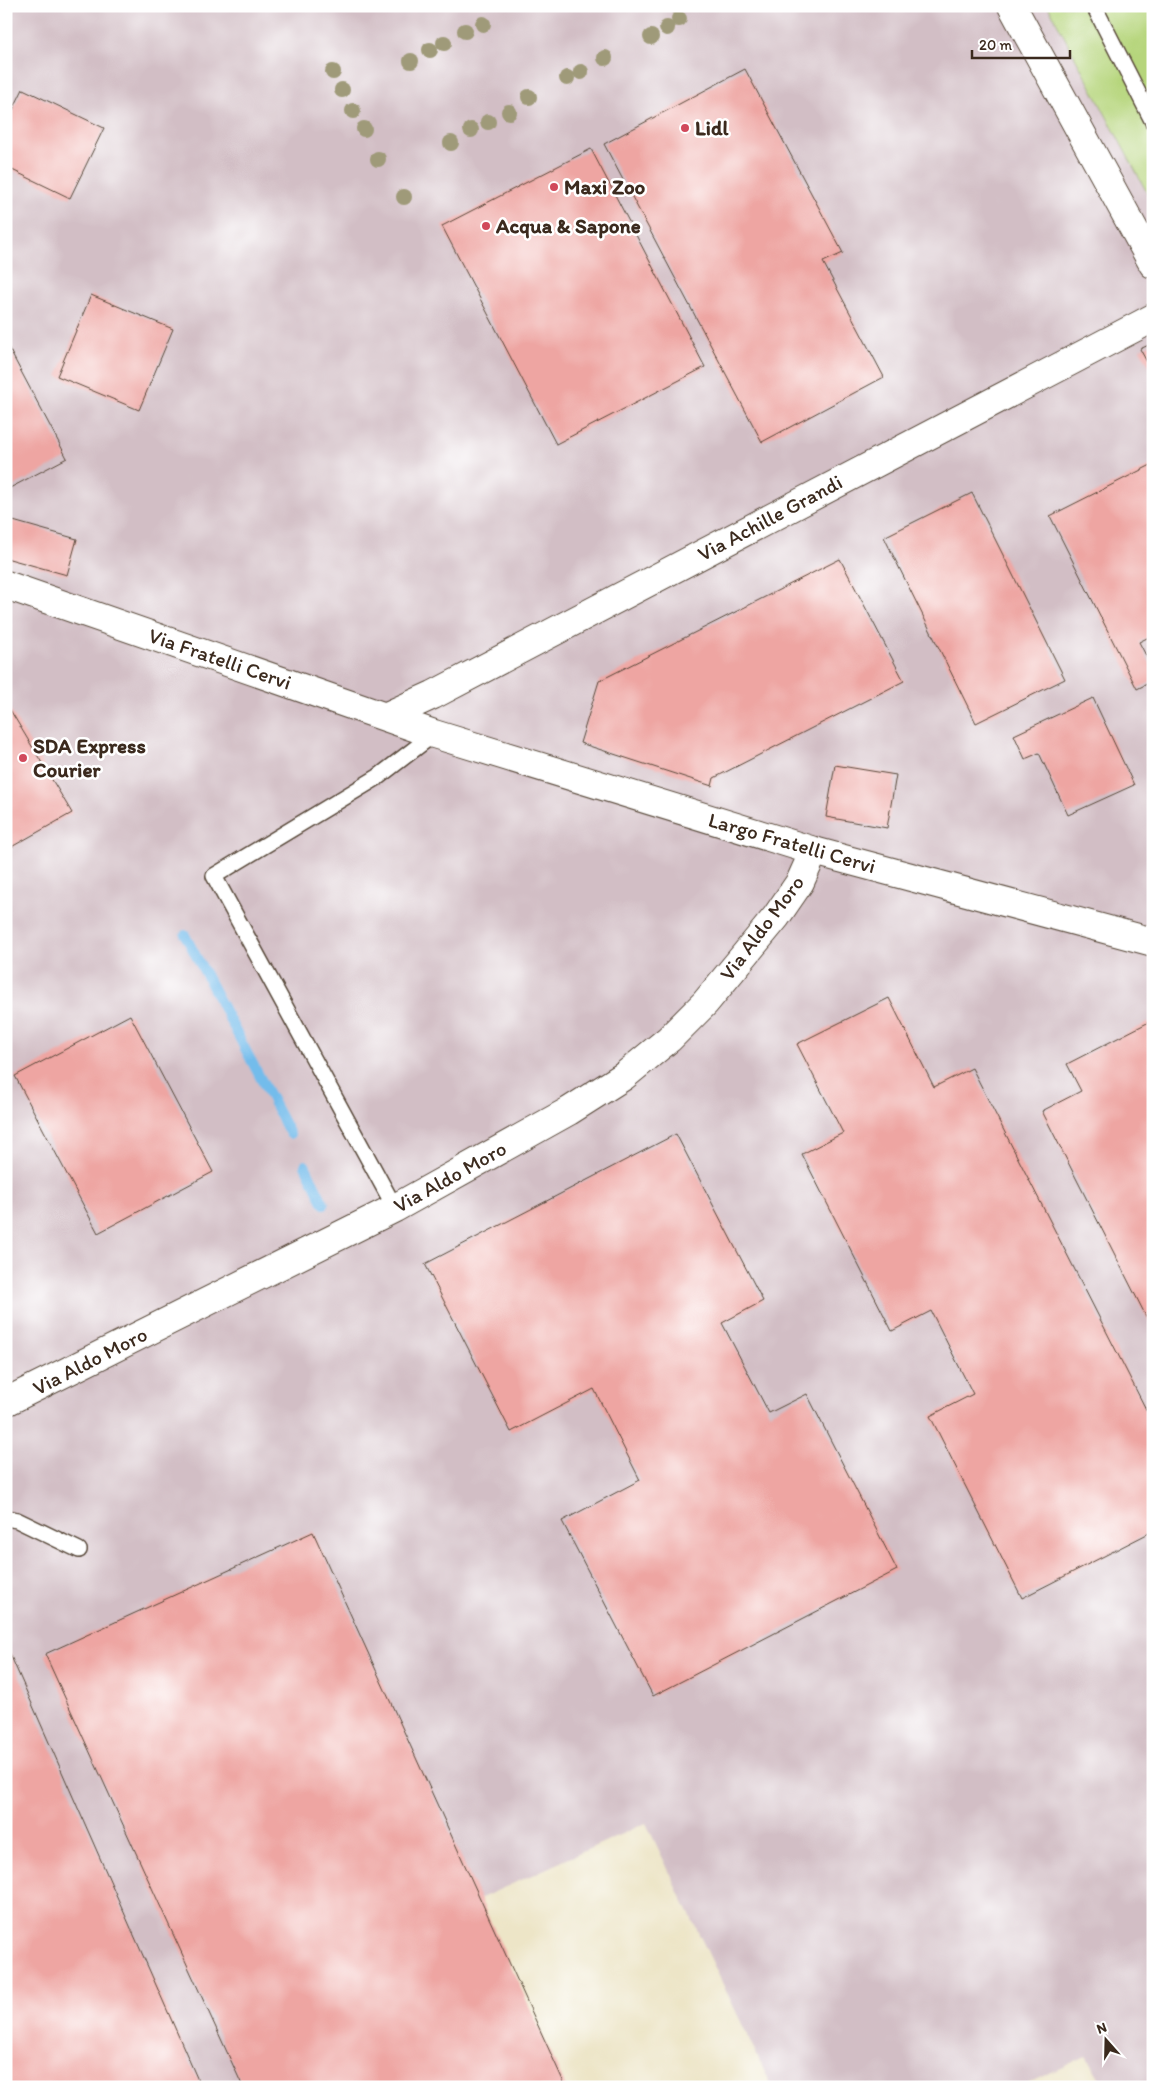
<svg xmlns="http://www.w3.org/2000/svg" width="1159" height="2093" viewBox="0 0 1159 2093" font-family="Itim,sans-serif">
	<style>
		.industrial { fill: #d2bec5 }
		.green { fill: #b6d57c; stroke: #78804d }
		.lines { fill: none; stroke-linecap: round; stroke-linejoin: round }
		.stream { stroke: #73bceb; stroke-width: 10 }
		.building { fill: #eea5a2 }
		.service-casing { stroke: #564637; stroke-width: 18 }
		.minor-casing { stroke: #564637; stroke-width: 30 }
		.service { stroke: #fff; stroke-width: 15 }
		.minor { stroke: #fff; stroke-width: 28 }
		.tree { fill: #9f9a79 }
		.poi-dot { fill: #d1495b; stroke: #fff; stroke-width: 2 }
		.labels { text-anchor: middle; stroke-width: 5; stroke-linejoin: round; paint-order: stroke }
		.poi-label { font-size: 21px; font-weight: bold; fill: #3b2a1e; stroke: #fff; text-anchor: start }
		.street-label { font-size: 21px; fill: #3b2a1e; stroke: #fff }
	</style>
	<rect width="100%" height="100%" fill="#fff"/>
	<filter id="ink" filterUnits="userSpaceOnUse"><feTurbulence type="fractalNoise" baseFrequency=".02" numOctaves="2"/><feDisplacementMap in="SourceGraphic" scale="10" xChannelSelector="R" yChannelSelector="G"/><feConvolveMatrix kernelMatrix="1 2 1 2 8 2 1 2 1" color-interpolation-filters="sRGB"/></filter>
	<filter id="wash" filterUnits="userSpaceOnUse"><feTurbulence type="fractalNoise" baseFrequency=".0096" numOctaves="4" result="noise"/><feDisplacementMap in="SourceGraphic" scale="20" xChannelSelector="R" yChannelSelector="G"/><feGaussianBlur stdDeviation="1.12" result="paint"/><feColorMatrix in="noise" values="0 0 0 0 0 0 0 0 0 0 0 0 0 0 0 0 0 1.4 0 .05"/><feComposite in="paint" operator="in"/></filter>
	<g filter="url(#wash)">
		<rect width="100%" height="100%" fill="#ede5c7"/>
		<polygon class="industrial" points="6,6 1153,6 1153,2087 1105,2087 1086,2056 1020,2087 772,2087 646,1823 336,1964 395,2087 6,2087"/>
		<polygon class="green" points="1048,6 1153,6 1153,204"/>
		<g class="lines">
			<g class="stream">
				<polyline points="185,935 290,1134"/>
				<polyline points="305,1165 324,1204"/>
			</g>
		</g>
		<g id="blocks">
			<g class="building">
				<polygon points="745,69 843,253 823,262 884,377 762,442 604,144"/>
				<polygon points="23,89 104,128 70,198 6,167 6,124"/>
				<polygon points="591,149 705,367 556,444 442,226"/>
				<polygon points="91,295 173,329 139,410 57,376"/>
				<polygon points="6,343 67,458 6,490"/>
				<polygon points="1153,343 1153,373 1140,349"/>
				<polygon points="1153,464 1153,635 1139,642 1153,669 1153,681 1137,689 1050,516"/>
				<polygon points="972,493 1065,679 976,723 884,537"/>
				<polygon points="6,519 77,539 67,575 6,558"/>
				<polygon points="840,559 904,681 714,778 712,786 580,743 599,681"/>
				<polygon points="1093,698 1134,785 1068,815 1039,753 1025,759 1014,735"/>
				<polygon points="6,703 72,813 6,850"/>
				<polygon points="835,765 896,775 887,828 826,817"/>
				<polygon points="889,998 934,1087 972,1068 1153,1423 1153,1531 1022,1598 930,1416 973,1394 931,1311 892,1331 802,1154 843,1133 797,1044"/>
				<polygon points="130,1015 213,1172 98,1233 15,1076"/>
				<polygon points="1153,1020 1153,1330 1042,1111 1081,1091 1067,1064"/>
				<polygon points="676,1134 763,1301 722,1323 769,1413 807,1394 897,1570 653,1696 562,1521 640,1480 594,1389 511,1432 425,1264"/>
				<polygon points="313,1532 566,2087 243,2087 45,1654"/>
				<polygon points="6,1645 201,2087 6,2087"/>
			</g>
		</g>
	</g>
	<g filter="url(#ink)">
		<use href="#blocks" fill-opacity="0" stroke="#564637" stroke-width="1"/>
		<g class="lines">
			<g class="service-casing">
				<g id="service">
					<polyline points="1094,6 1153,122"/>
					<polyline points="395,1208 214,876 378,777 434,734"/>
					<polyline points="6,1518 17,1520 79,1550"/>
				</g>
			</g>
			<g class="minor-casing">
				<g id="minor">
					<polyline points="1012,6 1153,264"/>
					<polyline points="6,585 434,734 814,851 1153,942"/>
					<polyline points="387,716 433,695 1153,318"/>
					<polyline points="6,1402 395,1208 569,1111 624,1076 669,1039 705,1003 776,917 800,882 814,851"/>
				</g>
			</g>
			<use href="#service" class="service"/>
			<use href="#minor" class="minor"/>
		</g>
		<g class="tree">
			<circle cx="679" cy="19" r="8"/>
			<circle cx="483" cy="24" r="8"/>
			<circle cx="667" cy="28" r="8"/>
			<circle cx="465" cy="31" r="8"/>
			<circle cx="651" cy="37" r="8"/>
			<circle cx="444" cy="43" r="8"/>
			<circle cx="430" cy="50" r="8"/>
			<circle cx="605" cy="58" r="8"/>
			<circle cx="411" cy="61" r="8"/>
			<circle cx="333" cy="72" r="8"/>
			<circle cx="581" cy="72" r="8"/>
			<circle cx="567" cy="78" r="8"/>
			<circle cx="342" cy="90" r="8"/>
			<circle cx="529" cy="97" r="8"/>
			<circle cx="353" cy="111" r="8"/>
			<circle cx="509" cy="112" r="8"/>
			<circle cx="488" cy="122" r="8"/>
			<circle cx="364" cy="129" r="8"/>
			<circle cx="471" cy="130" r="8"/>
			<circle cx="451" cy="143" r="8"/>
			<circle cx="378" cy="159" r="8"/>
			<circle cx="404" cy="197" r="8"/>
		</g>
	</g>
	<g class="poi-dot">
		<circle cx="685" cy="128" r="5"/>
		<circle cx="554" cy="187" r="5"/>
		<circle cx="486" cy="226" r="5"/>
		<circle cx="23" cy="758" r="5"/>
	</g>
	<g class="labels">
		<g class="poi-label">
			<text x="695" y="135">Lidl</text>
			<text x="564" y="194">Maxi Zoo</text>
			<text x="496" y="233">Acqua &amp; Sapone</text>
			<text x="33" y="753">SDA Express<tspan x="33" dy="24">Courier</tspan></text>
		</g>
		<g class="street-label">
			<text transform="translate(770 518) rotate(-28)" y="7">Via Achille Grandi</text>
			<text transform="translate(220 659) rotate(19)" y="7">Via Fratelli Cervi</text>
			<text transform="translate(792 843) rotate(16)" y="7">Largo Fratelli Cervi</text>
			<text transform="translate(762 928) rotate(-53)" y="7">Via Aldo Moro</text>
			<text transform="translate(450 1177) rotate(-29)" y="7">Via Aldo Moro</text>
			<text transform="translate(90 1361) rotate(-27)" y="7">Via Aldo Moro</text>
		</g>
	</g>
	<rect width="1159" height="2093" fill="none" stroke="#fff" stroke-width="25"/>
	<g transform="translate(1106 2040) rotate(340)" stroke="#ffffff" stroke-width="4" paint-order="stroke">
	<path d="M0-4L9 19L0 12L-9 19Z" fill="#3b2a1e"/>
	<text y="-8" font-size="14" font-weight="bold" text-anchor="middle" fill="#3b2a1e">N</text>
	</g>
	<path d="M972 50v8h98v-8" fill="none" stroke="#3b2a1e" stroke-width="2.5"/>
	<text x="979" y="50" font-size="15" fill="#3b2a1e" stroke="#ffffff" stroke-width="4" paint-order="stroke">20 m</text>
</svg>
